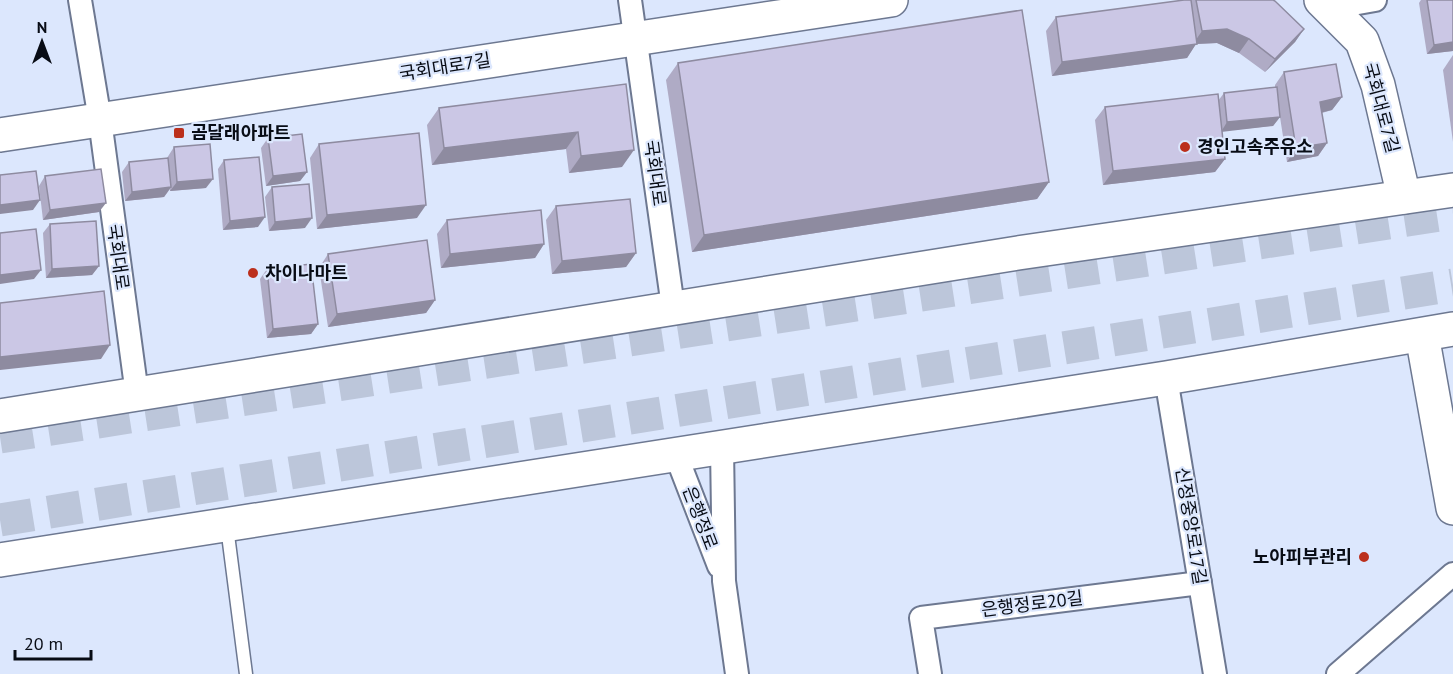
<svg xmlns="http://www.w3.org/2000/svg" width="1453" height="674" viewBox="0 0 1453 674" font-family="'PT Sans','Noto Sans KR',sans-serif">
	<style>
		.lines { fill: none; stroke-linecap: round; stroke-linejoin: round }
		.highway-tunnel { stroke: #bcc6da; stroke-width: 33; stroke-dasharray: 33 16; stroke-linecap: butt }
		.lane-casing { stroke: #6d7891; stroke-width: 15 }
		.street-casing { stroke: #6d7891; stroke-width: 26 }
		.secondary-casing { stroke: #6d7891; stroke-width: 36 }
		.primary-casing { stroke: #6d7891; stroke-width: 36 }
		.lane { stroke: #fff; stroke-width: 12 }
		.street { stroke: #fff; stroke-width: 22 }
		.secondary { stroke: #fff; stroke-width: 33 }
		.primary { stroke: #fff; stroke-width: 33 }
		.wall { fill: #afabc5 }
		.shaded-wall { fill: #8e8ba0 }
		.building { fill: #cbc7e5; stroke: #8e8ba0; stroke-width: 1.5 }
		.poi-dot { fill: #bb2f1c; stroke: #dce7fd; stroke-width: 2 }
		.labels { text-anchor: middle; stroke-width: 4.5; stroke-linejoin: round; paint-order: stroke }
		.street-label { font-size: 18px; fill: #080c15; stroke: #dce7fd }
		.poi-label { font-size: 18px; font-weight: bold; fill: #080c15; stroke: #dce7fd; text-anchor: start }
	</style>
	<rect width="100%" height="100%" fill="#dce7fd"/>
	<g class="lines">
		<g class="highway-tunnel">
			<polyline points="0,437 1453,213"/>
			<polyline points="0,520 1453,285"/>
		</g>
		<g class="lane-casing">
			<polyline id="lane" points="227,527 246,674"/>
		</g>
		<g class="street-casing">
			<g id="street">
				<polyline points="80,0 100,120 137,394"/>
				<polyline points="630,0 673,307"/>
				<polyline points="1330,8 1375,0"/>
				<polyline points="1166,378 1215,674"/>
				<polyline points="722,447 724,581 737,674"/>
				<polyline points="676,455 719,566"/>
				<polyline points="930,674 921,618 1200,583"/>
				<polyline points="1338,674 1453,574"/>
			</g>
		</g>
		<g class="secondary-casing">
			<g id="secondary">
				<polyline points="1321,0 1362,41 1378,85 1404,197"/>
				<polyline points="0,135 891,0"/>
				<polyline points="1422,335 1453,508"/>
			</g>
		</g>
		<g class="primary-casing">
			<g id="primary">
				<polyline points="0,416 1018,253 1453,190"/>
				<polyline points="0,560 1166,378 1453,329"/>
			</g>
		</g>
		<use href="#lane" class="lane"/>
		<use href="#street" class="street"/>
		<use href="#secondary" class="secondary"/>
		<use href="#primary" class="primary"/>
	</g>
	<g class="wall">
		<polygon points="1184,0 1273,0 1304,29 1295,42 1265,72 1239,53 1217,43 1196,44 1187,58 1052,76 1046,31 1056,17"/>
		<polygon points="1421,0 1453,0 1453,51 1427,54 1419,3"/>
		<polygon points="1453,55 1453,142 1443,70"/>
		<polygon points="678,63 1049,182 1037,199 692,252 666,80"/>
		<polygon points="1284,72 1342,97 1332,110 1322,113 1327,143 1318,156 1287,162 1280,117 1273,126 1222,131 1225,159 1215,172 1103,185 1095,120 1105,107 1218,101 1224,93 1275,88 1275,85"/>
		<polygon points="626,84 622,167 569,173 566,149 432,165 427,125 439,108"/>
		<polygon points="268,138 307,172 300,181 266,186 261,148"/>
		<polygon points="319,144 417,218 317,229 310,158"/>
		<polygon points="174,147 206,188 170,191 170,189 164,197 125,201 122,172 129,162 167,158"/>
		<polygon points="224,160 258,227 223,230 218,169"/>
		<polygon points="45,176 99,212 43,220 39,186"/>
		<polygon points="272,187 305,228 269,231 265,197"/>
		<polygon points="556,206 636,253 626,267 552,274 546,220"/>
		<polygon points="447,220 544,244 535,258 441,268 437,234"/>
		<polygon points="50,224 99,266 92,275 46,278 43,233"/>
		<polygon points="328,254 435,300 426,313 328,327 319,268"/>
		<polygon points="267,269 318,324 311,334 267,338 260,279"/>
	</g>
	<g class="shaded-wall">
		<polygon points="1227,29 1249,39 1239,53 1217,43 1196,44 1187,58 1052,76 1062,62 1193,44 1202,31"/>
		<polygon points="1304,29 1295,42 1265,72 1275,59"/>
		<polygon points="1453,42 1453,51 1427,54 1434,45"/>
		<polygon points="1342,97 1332,110 1311,115 1320,102"/>
		<polygon points="1280,117 1273,126 1221,132 1227,122"/>
		<polygon points="578,132 566,149 432,165 444,148"/>
		<polygon points="1327,143 1318,156 1287,162 1296,148"/>
		<polygon points="634,150 622,167 569,173 581,156"/>
		<polygon points="1225,159 1215,172 1103,185 1113,171"/>
		<polygon points="307,172 300,181 266,186 273,176"/>
		<polygon points="213,179 206,188 170,191 177,182"/>
		<polygon points="1049,182 1037,199 692,252 704,235"/>
		<polygon points="171,187 164,197 125,201 132,192"/>
		<polygon points="40,200 33,210 0,214 0,205"/>
		<polygon points="106,203 99,212 43,220 50,210"/>
		<polygon points="426,205 417,218 317,229 327,215"/>
		<polygon points="265,217 258,227 223,230 230,221"/>
		<polygon points="312,218 305,228 269,231 275,222"/>
		<polygon points="544,244 535,258 441,268 450,254"/>
		<polygon points="636,253 626,267 552,274 562,261"/>
		<polygon points="99,266 92,275 46,278 52,269"/>
		<polygon points="41,270 34,279 0,284 0,275"/>
		<polygon points="435,300 426,313 328,327 337,314"/>
		<polygon points="318,324 311,334 267,338 273,329"/>
		<polygon points="110,345 101,359 0,370 0,357"/>
	</g>
	<g class="building">
		<polygon points="1184,0 1191,0 1197,44 1062,62 1056,17"/>
		<polygon points="1196,0 1273,0 1275,1 1304,29 1275,59 1249,39 1227,29 1202,31"/>
		<polygon points="1427,0 1453,0 1453,42 1434,45"/>
		<polygon points="1022,10 1049,182 704,235 678,63"/>
		<polygon points="1336,64 1342,97 1320,102 1327,143 1296,148 1284,72"/>
		<polygon points="626,84 634,150 581,156 578,132 444,148 439,108"/>
		<polygon points="1277,87 1280,117 1227,122 1224,93"/>
		<polygon points="1218,94 1225,159 1113,171 1105,107"/>
		<polygon points="419,133 426,205 327,215 319,144"/>
		<polygon points="302,134 307,172 273,176 268,138"/>
		<polygon points="210,144 213,179 177,182 174,147"/>
		<polygon points="259,157 265,217 230,221 224,160"/>
		<polygon points="168,158 171,187 132,192 129,162"/>
		<polygon points="101,169 106,203 50,210 45,176"/>
		<polygon points="36,171 40,200 0,205 0,175"/>
		<polygon points="309,184 312,218 275,222 272,187"/>
		<polygon points="630,199 636,253 562,261 556,206"/>
		<polygon points="541,210 544,244 450,254 447,220"/>
		<polygon points="96,221 99,266 52,269 50,224"/>
		<polygon points="36,229 41,270 0,275 0,233"/>
		<polygon points="427,240 435,300 337,314 328,254"/>
		<polygon points="311,264 318,324 273,329 267,269"/>
		<polygon points="104,291 110,345 0,357 0,303"/>
	</g>
	<g class="poi-dot">
		<rect x="173" y="127" width="12" height="12" rx="3"/>
		<circle cx="1185" cy="147" r="6"/>
		<circle cx="253" cy="273" r="6"/>
		<circle cx="1364" cy="557" r="6"/>
	</g>
	<g class="labels">
		<g class="street-label">
			<text transform="translate(445 67) rotate(-9)" y="6">국회대로7길</text>
			<text transform="translate(1381 108) rotate(75)" y="6">국회대로7길</text>
			<text transform="translate(655 173) rotate(82)" y="6">국회대로</text>
			<text transform="translate(118 257) rotate(82)" y="6">국회대로</text>
			<text transform="translate(700 518) rotate(69)" y="6">은행정로</text>
			<text transform="translate(1191 526) rotate(81)" y="6">신정중앙로17길</text>
			<text transform="translate(1032 604) rotate(-7)" y="6">은행정로20길</text>
		</g>
		<g class="poi-label">
			<text x="191" y="139">곰달래아파트</text>
			<text x="1197" y="153">경인고속주유소</text>
			<text x="265" y="279">차이나마트</text>
			<text x="1352" y="563" text-anchor="end">노아피부관리</text>
		</g>
	</g>
	<g transform="translate(42 42)" stroke="#dce7fd" stroke-width="4.5" paint-order="stroke">
	<path d="M0-4.5L10 22L0 15L-10 22Z" fill="#080c15"/>
	<text y="-9" font-size="16" font-weight="bold" text-anchor="middle" fill="#080c15">N</text>
	</g>
	<path d="M15 650v9h76v-9" fill="none" stroke="#080c15" stroke-width="3"/>
	<text x="24" y="650" font-size="18" fill="#080c15" stroke="#dce7fd" stroke-width="4.5" paint-order="stroke">20 m</text>
</svg>
